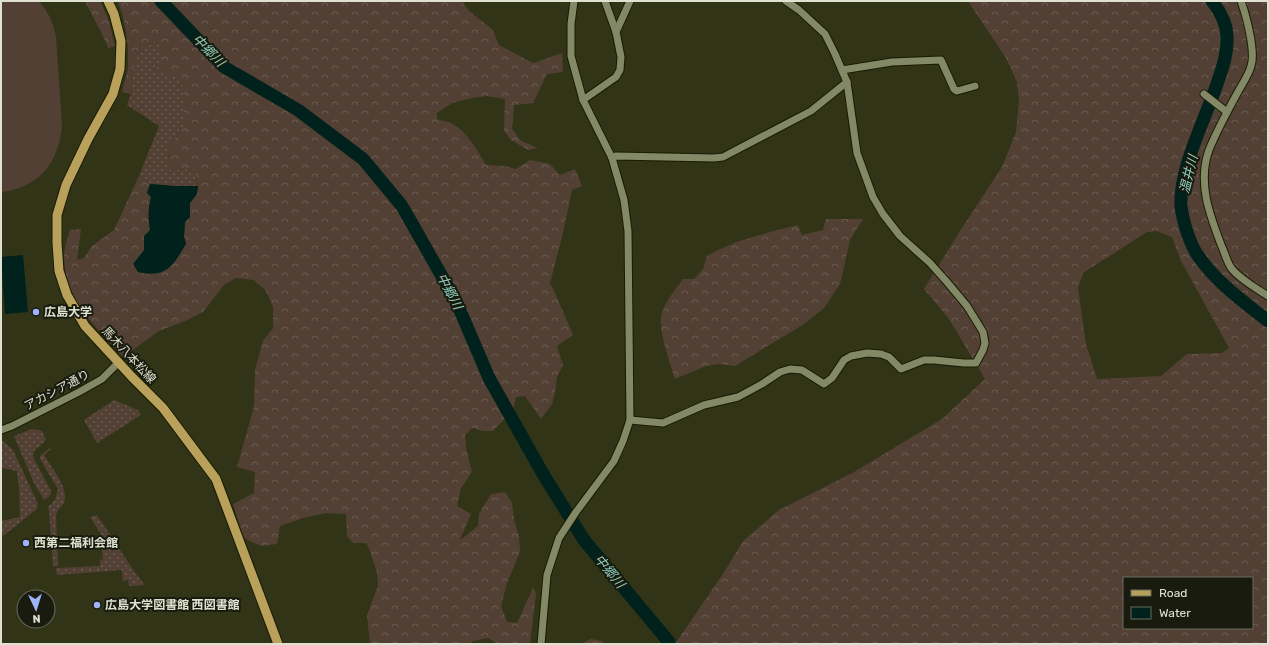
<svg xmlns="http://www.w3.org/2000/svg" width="1269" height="645" viewBox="0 0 1269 645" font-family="Rubik,'Noto Sans JP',sans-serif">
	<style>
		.grass { fill: url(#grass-dots) }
		.forest { fill: url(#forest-crowns); fill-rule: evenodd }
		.pitch { fill: #534035 }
		.water { fill: #01221c }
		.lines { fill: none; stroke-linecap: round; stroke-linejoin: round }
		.river { stroke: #01221c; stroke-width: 13 }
		.minor-casing { stroke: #191c00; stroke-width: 9 }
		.major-casing { stroke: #191c00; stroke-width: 11 }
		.minor { stroke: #838866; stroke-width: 7 }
		.major { stroke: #b9a15c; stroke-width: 9 }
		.poi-dot { fill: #9fb3fd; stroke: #191b0e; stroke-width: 1.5 }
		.labels { text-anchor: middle; stroke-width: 4; stroke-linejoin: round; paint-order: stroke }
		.poi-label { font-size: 12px; font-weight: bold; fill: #dfe2d0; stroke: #191b0e; text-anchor: start }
		.street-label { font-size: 12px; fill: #dfe2d0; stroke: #191b0e }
		.water-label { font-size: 13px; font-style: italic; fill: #8fd1c1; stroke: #191b0e }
	</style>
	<defs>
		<pattern id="grass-dots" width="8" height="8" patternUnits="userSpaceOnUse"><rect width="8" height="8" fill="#534035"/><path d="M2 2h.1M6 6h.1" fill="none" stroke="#6b5b51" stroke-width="1.8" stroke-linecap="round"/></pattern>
		<pattern id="forest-crowns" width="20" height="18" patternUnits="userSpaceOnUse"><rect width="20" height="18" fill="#534035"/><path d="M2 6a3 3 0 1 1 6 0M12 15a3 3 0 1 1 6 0" fill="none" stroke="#6b5b51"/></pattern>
	</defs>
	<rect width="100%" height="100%" fill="#313416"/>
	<g class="grass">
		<polygon points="158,41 163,55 182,79 184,98 184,126 169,146 168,170 194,169 198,186 175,186 150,184 139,176 159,126 127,105 131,94 134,65 140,47"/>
		<polygon points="114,400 138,410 141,415 97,443 84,420"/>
		<polygon points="32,429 42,431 46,440 34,451 33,457 51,491 51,494 48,498 44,500 34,483 14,436"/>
		<polygon points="1,441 3,441 13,450 38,504 37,509 3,536 1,534 1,521 20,517 19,489 17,471 1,468"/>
		<path d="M 50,448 L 51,449 L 44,455 C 51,467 66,484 65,498 C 65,505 58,508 56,515 L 58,566 L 53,566 L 49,511 L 48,507 L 55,500 L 58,489 L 40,459 L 40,456 Z"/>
		<polygon points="97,515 136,574 145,585 129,586 128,580 123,581 122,570 57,575 56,568 100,566 100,559 103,560 102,551 104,539 90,517"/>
	</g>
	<g class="forest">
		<polygon points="85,1 100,1 108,18 115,46 108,48 105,40"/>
		<path d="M 118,1 L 462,1 L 469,11 L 492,29 L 499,45 L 533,63 L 562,53 L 563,72 L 547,74 L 533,103 L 514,105 L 512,129 L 521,141 L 538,148 L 528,150 L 511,140 L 504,131 L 505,99 L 487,96 L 472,98 L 452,103 L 437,113 L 437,119 C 442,121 448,121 453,124 C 468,133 477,150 486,165 L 504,166 L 516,169 L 530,160 L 550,164 L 560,175 L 575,169 L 582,186 L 572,190 L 562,237 L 550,283 L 555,293 L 573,335 L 557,346 L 563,365 L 557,377 L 555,392 L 552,404 L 541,419 L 525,396 L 516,397 L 513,410 L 493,431 L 483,431 L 472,428 L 465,435 L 466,448 L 472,472 L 461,488 L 457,506 L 471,514 L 460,540 L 478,526 L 479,514 L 491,494 L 505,492 L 512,503 L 514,520 L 519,536 L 520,552 L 507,583 L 501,606 L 507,622 L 517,623 L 533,588 L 536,593 L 530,644 L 498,644 L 488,638 L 473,641 L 470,644 L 370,644 L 367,615 L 378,586 L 377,572 L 367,543 L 353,543 L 347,536 L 346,514 L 327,513 L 303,518 L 280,526 L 277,544 L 261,546 L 244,538 L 233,504 L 254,493 L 255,472 L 237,467 L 254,407 L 255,370 L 263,341 L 273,328 L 273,307 L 266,291 L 254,280 L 236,278 L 224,285 L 203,312 L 185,321 L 159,331 L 123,357 C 96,326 65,301 64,257 C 64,248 68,238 70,230 L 81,229 L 77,260 L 84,258 L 92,246 L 114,230 L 139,176 L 150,184 L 147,193 L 151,197 C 148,209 148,218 150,230 L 144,236 L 144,250 L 138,272 L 148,274 L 159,273 L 186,244 L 184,236 L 185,222 L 190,217 L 190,203 C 201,189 198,185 194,169 L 168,170 L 169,146 L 184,126 L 184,98 L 181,79 L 155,71 L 163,55 L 158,41 L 140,47 L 134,65 L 131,94 L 122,92 C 124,83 128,73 128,64 C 129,43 125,20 118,1 Z"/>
		<path d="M 968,1 L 1268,1 L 1268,644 L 675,644 L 723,574 L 743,541 L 779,510 L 854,472 L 942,419 L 985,379 L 949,319 L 924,289 L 960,231 L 1002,167 L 1016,132 L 1019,101 L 1017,82 L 1006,58 ZM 1157,231 L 1172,237 L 1181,261 L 1229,348 L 1222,353 L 1187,354 L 1161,376 L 1097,379 L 1086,344 L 1078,288 L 1083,273 L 1147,232 ZM 1124,578 L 1252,578 L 1252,628 L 1124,628 Z"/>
		<path d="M 826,219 L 863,219 L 850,240 L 840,284 L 824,308 L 804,324 L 735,366 L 720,364 L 706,366 L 675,379 C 670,362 657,329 662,313 C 666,300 675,290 683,279 L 694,279 L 703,269 L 707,256 C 736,239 767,233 798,225 L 802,235 L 823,230 Z"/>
		<polygon points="591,639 602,641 606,644 581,644"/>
	</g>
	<path class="pitch" d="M 1,1 L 39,1 C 49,13 53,22 56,37 L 62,125 C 60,149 51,171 30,183 C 26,185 22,187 19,188 C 14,190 8,191 3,192 L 1,191 Z"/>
	<g class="water">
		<path d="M 150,184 L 175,186 L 198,186 L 197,194 L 190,203 L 190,217 L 185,222 L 184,236 L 186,244 C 172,267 167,278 138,272 L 133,264 L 144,250 L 144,236 L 150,230 C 148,218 148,209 151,197 L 147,193 Z"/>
		<polygon points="23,255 28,312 5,314 1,257"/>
	</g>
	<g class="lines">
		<g class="river">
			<polyline points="161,1 224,67 298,110 363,159 402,206 456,301 489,378 543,474 584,540 669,642"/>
			<path d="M 1212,1 C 1220,11 1227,24 1227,37 C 1228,52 1223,67 1218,81 C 1206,118 1179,168 1181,206 C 1182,216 1185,226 1188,235 C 1191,243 1194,251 1199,257 C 1217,283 1244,302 1268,321"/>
		</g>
		<g class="minor-casing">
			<g id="minor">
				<polyline points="605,1 616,32"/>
				<path d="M 1241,1 C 1246,15 1256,52 1251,66 C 1249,74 1243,83 1239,90 C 1228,110 1217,130 1209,150 C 1197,183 1210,216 1222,247 C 1225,253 1227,263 1232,269 C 1241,280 1256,288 1268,296"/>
				<polyline points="842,70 892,62 941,60 954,89 957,91 975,86"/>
				<polyline points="1204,94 1227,112"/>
				<polyline points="583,100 616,77 620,70 621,57 616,32 630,1"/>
				<polyline points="612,158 616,156 714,158 723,157 811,111 847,82"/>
				<polyline points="630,420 663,423 704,405 738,397 762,384 780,372 790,369 802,370 824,384 832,378 844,360 851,356 867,353 881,354 889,357 901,369 924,360 934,360 964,363 976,363 983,350 985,343 983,332 967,306 947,282 930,263 900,236 883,214 873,197 857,153 847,82 835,54 825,34 799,10 786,1"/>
				<polyline points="1,430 12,426 79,392 102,379 119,362"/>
				<polyline points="541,644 547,575 559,538 576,512 614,461 623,441 630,420 628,231 624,200 612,158 583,100 571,56 571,24 574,1"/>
			</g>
		</g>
		<g class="major-casing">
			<polyline id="major" points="108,1 114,14 121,41 120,69 113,94 88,139 66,185 57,215 57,243 59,271 67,295 85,326 132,377 163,408 216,479 278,644"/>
		</g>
		<use href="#minor" class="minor"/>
		<use href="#major" class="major"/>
	</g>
	<g class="poi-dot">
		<circle cx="36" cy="312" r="4"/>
		<circle cx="26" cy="543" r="4"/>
		<circle cx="97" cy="605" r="4"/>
	</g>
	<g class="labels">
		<g class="poi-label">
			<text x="44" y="316">広島大学</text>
			<text x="34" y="547">西第二福利会館</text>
			<text x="105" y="609">広島大学図書館 西図書館</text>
		</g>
		<g class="street-label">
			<text transform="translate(129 355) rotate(47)" y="4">馬木八本松線</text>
			<text transform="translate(57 390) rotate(-28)" y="4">アカシア通り</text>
		</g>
		<g class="water-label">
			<text transform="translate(209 50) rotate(45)" y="5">中郷川</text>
			<text transform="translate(1188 174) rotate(-76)" y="5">温井川</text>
			<text transform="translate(450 291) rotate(62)" y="5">中郷川</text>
			<text transform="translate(610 571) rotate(50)" y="5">中郷川</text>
		</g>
	</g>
	<rect width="1269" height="645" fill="none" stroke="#dfe2d0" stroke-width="4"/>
	<rect x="1123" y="577" width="130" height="52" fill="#191b0e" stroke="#686b5c"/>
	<rect x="1131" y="590" width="20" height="6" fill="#b9a15c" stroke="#686b5c"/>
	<text x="1159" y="597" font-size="12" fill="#dfe2d0">Road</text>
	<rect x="1131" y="607" width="20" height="12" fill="#01221c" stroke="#686b5c"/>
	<text x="1159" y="617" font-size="12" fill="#dfe2d0">Water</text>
	<g transform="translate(36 609) rotate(176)"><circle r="19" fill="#191b0e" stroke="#686b5c"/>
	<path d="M0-3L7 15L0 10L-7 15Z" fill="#9fb3fd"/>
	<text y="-6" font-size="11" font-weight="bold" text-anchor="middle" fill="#dfe2d0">N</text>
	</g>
</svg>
